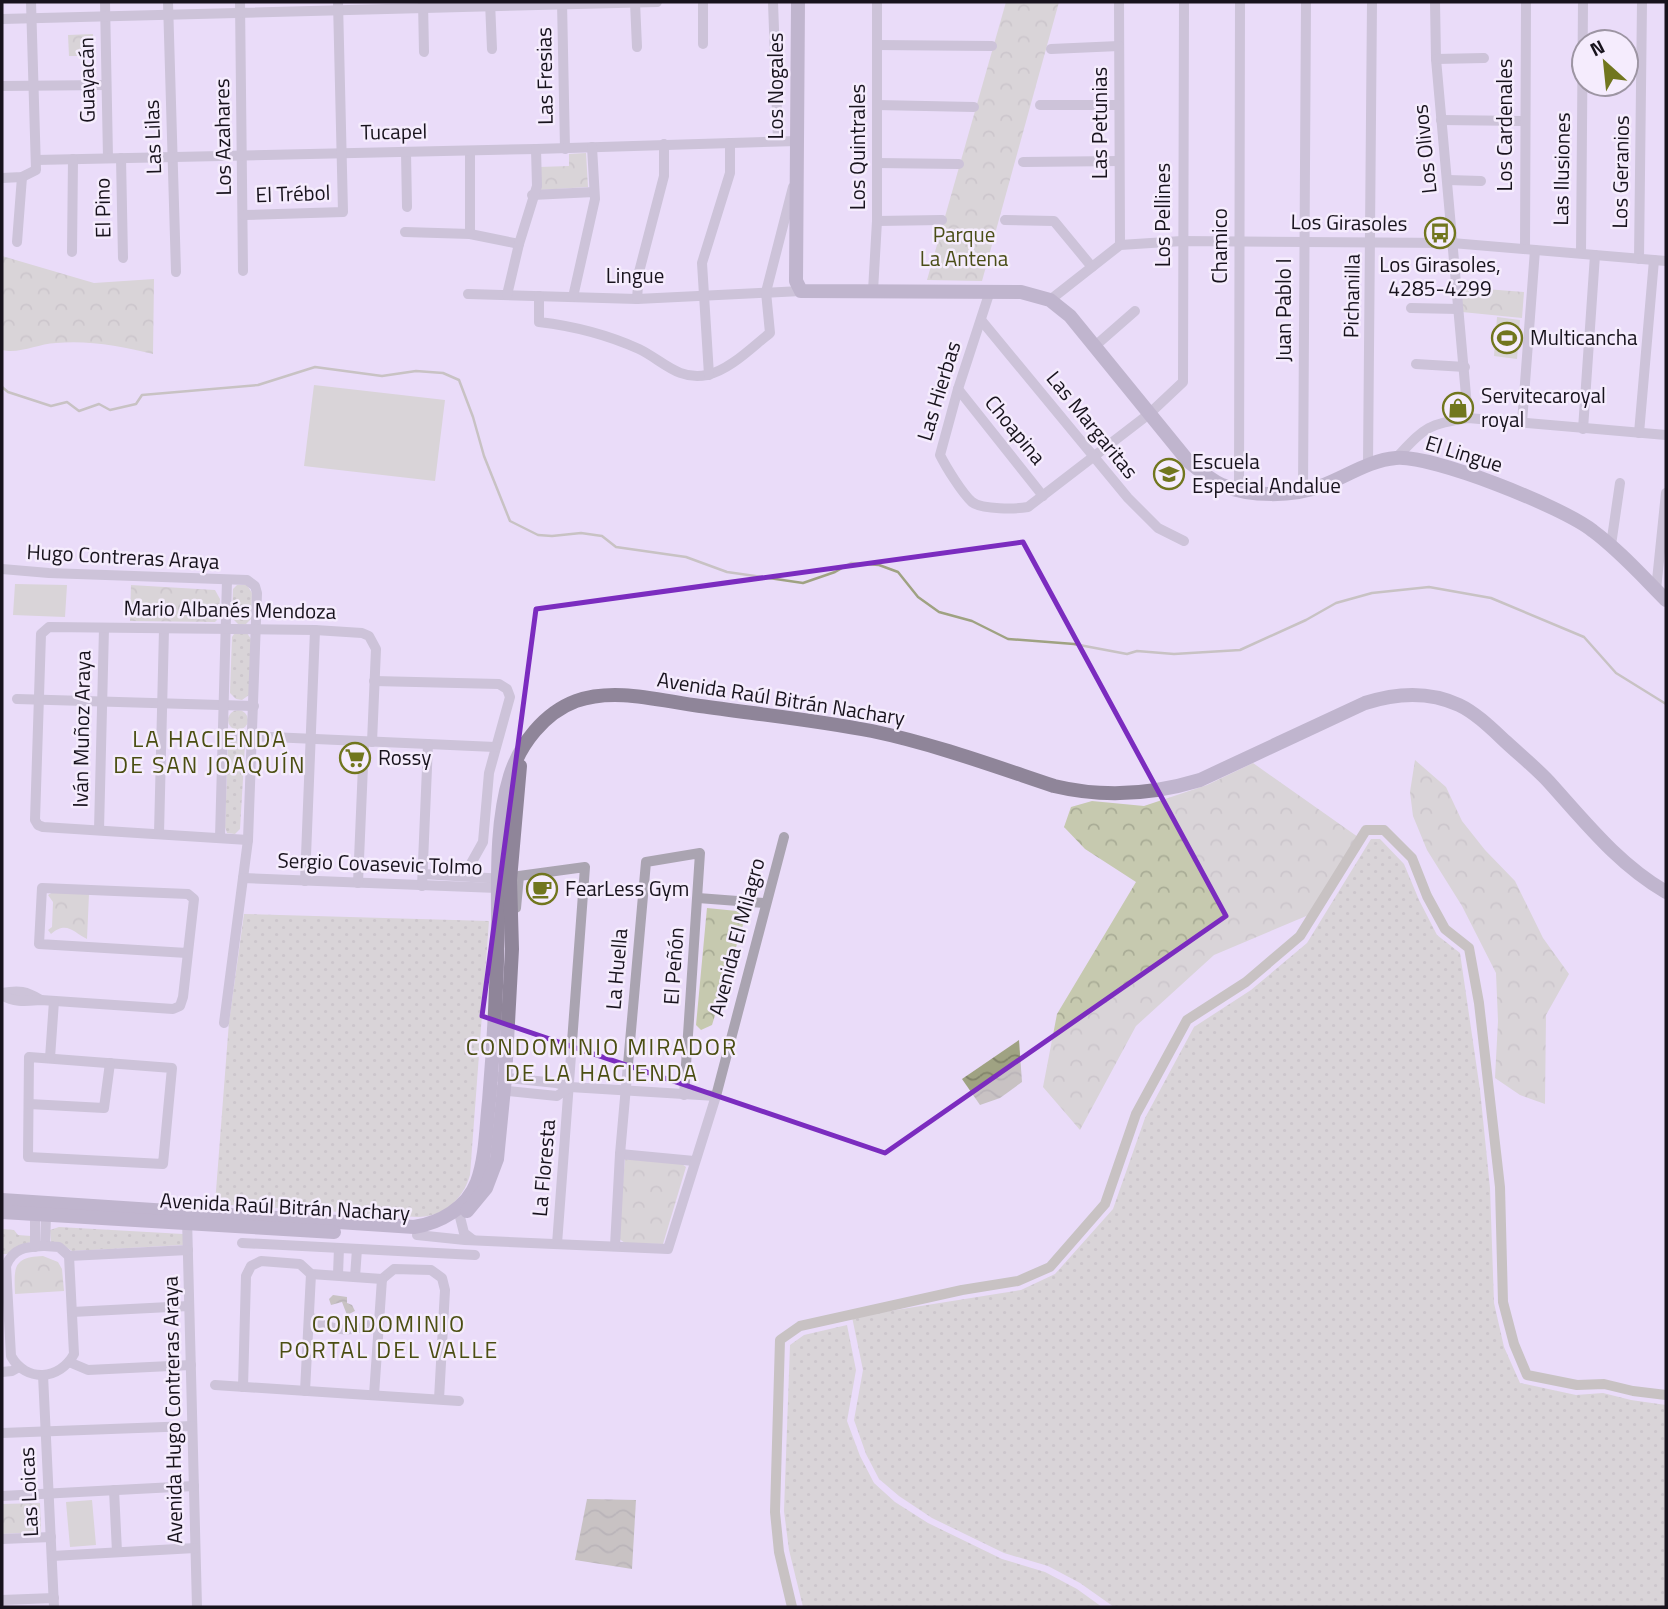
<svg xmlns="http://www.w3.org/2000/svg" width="1668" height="1609" viewBox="0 0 1668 1609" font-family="'Titillium Web',sans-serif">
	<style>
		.grass { fill: url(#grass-dots) }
		.forest { fill: url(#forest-crowns) }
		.pitch { fill: #c6c9af }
		.water { fill: url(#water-waves) }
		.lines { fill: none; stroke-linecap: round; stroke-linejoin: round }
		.stream { stroke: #9fa282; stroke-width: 2.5 }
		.canal { stroke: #9fa282; stroke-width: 10 }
		.street { stroke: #aaa4b1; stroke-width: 10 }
		.secondary { stroke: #8f8599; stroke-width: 14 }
		.marked { fill: none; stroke: #7b2cbf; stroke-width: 5; stroke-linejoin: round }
		.labels { text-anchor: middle; stroke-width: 5; stroke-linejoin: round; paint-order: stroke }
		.street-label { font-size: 21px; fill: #18131d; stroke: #f5ecfd }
		.park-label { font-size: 21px; fill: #4b4e18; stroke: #f5ecfd }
		.poi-label { font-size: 21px; fill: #18131d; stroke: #f5ecfd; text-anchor: start }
		.neighbourhood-label { font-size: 23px; letter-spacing: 2px; fill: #4b4e12; stroke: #f5ecfd }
	</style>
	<defs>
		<pattern id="grass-dots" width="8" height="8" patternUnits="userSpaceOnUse" patternTransform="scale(1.75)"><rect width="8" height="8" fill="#c6c9af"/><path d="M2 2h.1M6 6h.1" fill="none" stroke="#a9ac96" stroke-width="1.8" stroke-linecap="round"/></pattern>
		<pattern id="forest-crowns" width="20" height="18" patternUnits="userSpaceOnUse" patternTransform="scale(1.75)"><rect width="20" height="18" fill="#c6c9af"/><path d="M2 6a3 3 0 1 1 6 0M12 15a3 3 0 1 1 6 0" fill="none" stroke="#a9ac96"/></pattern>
		<pattern id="water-waves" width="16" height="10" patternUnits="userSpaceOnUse" patternTransform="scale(1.75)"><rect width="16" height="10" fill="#9fa282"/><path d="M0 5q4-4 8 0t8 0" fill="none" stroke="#81836a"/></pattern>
	</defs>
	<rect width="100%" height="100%" fill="#eadcf9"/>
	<g class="grass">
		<polygon points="237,585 247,585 252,593 251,619 246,624 238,624 232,618 233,589"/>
		<polygon points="247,633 251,639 249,695 242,700 236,699 230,693 232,637 234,634"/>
		<circle cx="238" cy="720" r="10"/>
		<polygon points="233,740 241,741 245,745 240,829 235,834 227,833 225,827 228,745"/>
		<polygon points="1371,839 1380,839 1404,864 1419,900 1437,935 1460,953 1480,1090 1490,1188 1494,1303 1504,1347 1520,1383 1576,1395 1603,1393 1631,1400 1666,1405 1666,1607 1114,1607 1080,1583 1048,1566 1004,1553 932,1518 899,1496 879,1479 866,1454 854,1420 863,1370 852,1317 1021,1290 1055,1274 1113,1209 1145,1118 1194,1027 1251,990 1307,943"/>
		<path d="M 244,914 L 489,921 L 470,1175 C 463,1200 443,1217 417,1217 L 215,1204 L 229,1022 Z"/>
		<polygon points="59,1227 183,1234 184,1245 72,1251 61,1244 51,1243 50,1230"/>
		<polygon points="2,1229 14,1230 18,1235 31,1236 30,1242 7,1254 2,1254"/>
		<polygon points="847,1325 856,1370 847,1421 860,1456 874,1483 895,1502 928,1523 1002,1559 1045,1572 1077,1589 1102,1607 803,1607 789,1550 784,1511 790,1345 804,1335"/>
	</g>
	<g class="forest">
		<polygon points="1006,2 1059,2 982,281 927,280"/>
		<polygon points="93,34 94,56 69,56 68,35"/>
		<polygon points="586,153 588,187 540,190 539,167 569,166 569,154"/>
		<path d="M 2,256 L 94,283 L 154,279 L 153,354 C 122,346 88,340 56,343 C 37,344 20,354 2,350 Z"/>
		<polygon points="1460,287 1524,292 1522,318 1462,312"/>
		<polygon points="131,585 215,590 220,599 218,619 215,622 130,621"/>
		<polygon points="1415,760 1446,787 1462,821 1485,850 1515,881 1543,938 1569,974 1546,1015 1545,1104 1520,1095 1495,1078 1498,1021 1496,973 1462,906 1427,850 1413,816 1410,792"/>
		<polygon points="1253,763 1358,837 1311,914 1214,955 1136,1026 1080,1130 1043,1087 1057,1014 1136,882 1085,849 1064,827 1071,807 1092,801 1144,806 1207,785"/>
		<path d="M 53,892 L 89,894 L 87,939 C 74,933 67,920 51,934 L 48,930 L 52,927 L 53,902 L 48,895 Z"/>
		<polygon points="707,908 747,912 712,1025 701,1030 696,1025"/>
		<polygon points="625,1159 682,1164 686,1167 663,1244 625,1243 618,1238"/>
		<path d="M 43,1256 L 58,1262 L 62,1269 L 64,1291 L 15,1294 C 14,1267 13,1257 43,1256 Z"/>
		<polygon points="40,1503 41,1532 2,1534 2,1504"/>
	</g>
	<g class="pitch">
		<polygon points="1497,317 1520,320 1517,359 1494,356"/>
		<polygon points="314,385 445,400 435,481 304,466"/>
		<polygon points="15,584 67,585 65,617 13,615"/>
		<polygon points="92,1500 96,1545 70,1547 66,1502"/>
	</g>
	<g class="water">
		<polygon points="1019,1040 1022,1082 1000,1098 980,1105 962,1079"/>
		<polygon points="333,1295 347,1297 347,1303 352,1305 355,1311 347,1315 342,1302 331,1305 329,1299"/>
		<polygon points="587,1499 636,1500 632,1569 575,1560"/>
	</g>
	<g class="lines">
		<polyline class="stream" points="2,387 8,392 51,406 67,402 79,411 99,404 110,410 136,404 142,395 258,385 315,367 382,376 416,371 443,373 459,380 473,417 484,456 510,521 538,535 552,536 581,533 602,536 616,547 686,557 727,572 803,583 835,572 851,563 879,565 898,572 918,597 939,612 972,621 1008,639 1074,644 1127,654 1137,651 1174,654 1240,650 1306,620 1336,603 1372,593 1429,587 1491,598 1584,637 1616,673 1666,704"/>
		<polyline class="canal" points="792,1607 779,1552 775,1512 780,1340 800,1326 962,1290 1018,1281 1050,1267 1105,1204 1136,1114 1187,1020 1246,982 1300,936 1366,830 1384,830 1412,858 1427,896 1445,929 1469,948 1479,1003 1500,1187 1503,1302 1514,1344 1527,1375 1577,1385 1604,1384 1633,1391 1666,1395"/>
		<g class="street">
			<polyline points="105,2 108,158"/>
			<polyline points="168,2 176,272"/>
			<polyline points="240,2 243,271"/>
			<polyline points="423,2 424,52"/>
			<polyline points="490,2 492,49"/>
			<polyline points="562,2 565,149"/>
			<polyline points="635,2 637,47"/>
			<polyline points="703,2 703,44"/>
			<polyline points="773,2 778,141"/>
			<polyline points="1119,2 1120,245"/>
			<polyline points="1435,2 1436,59 1468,418"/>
			<polyline points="2,19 657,2"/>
			<polyline points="877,45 992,46"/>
			<polyline points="1051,49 1119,46"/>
			<polyline points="1436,59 1484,58"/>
			<polyline points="2,86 106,85"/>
			<polyline points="877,105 974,107"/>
			<polyline points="1040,105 1119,105"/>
			<polyline points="1441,120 1524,121"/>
			<polyline points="470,151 470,234"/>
			<polyline points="406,152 407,207"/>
			<polyline points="121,158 123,258"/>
			<polyline points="36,160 536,149 797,141"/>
			<polyline points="1023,162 1119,161"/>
			<polyline points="877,163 959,164"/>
			<polyline points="2,178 22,177 36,170 31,2"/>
			<polyline points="1448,180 1481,181"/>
			<polyline points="532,195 594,192"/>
			<polyline points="244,215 343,212 338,2"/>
			<polyline points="1005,220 1054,221 1092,267"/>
			<polyline points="877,221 942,220"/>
			<polyline points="405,232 470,234 519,244"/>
			<polyline points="17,242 22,177"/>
			<polyline points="1525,249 1526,2"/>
			<polyline points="72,252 73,159"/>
			<polyline points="1581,253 1583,2"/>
			<polyline points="1639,259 1642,2"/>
			<polyline points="873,291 877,221 877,2"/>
			<path d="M 990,291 L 958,389 L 940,455 C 946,467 962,493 972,502 C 982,510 1017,509 1028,507 L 1149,414 L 1183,382 L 1184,2"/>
			<polyline points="468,294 637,299 801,291"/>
			<polyline points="507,295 519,244 537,186 536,149"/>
			<path d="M 539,296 L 539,322 C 573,326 608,335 639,349 C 662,360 678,381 707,375 C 730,370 752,347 770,333 L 766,292 L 793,187"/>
			<polyline points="573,297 595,199 592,147"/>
			<polyline points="637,299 639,272 664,176 664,144"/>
			<polyline points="1050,300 1120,245 1182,241 1452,243 1666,261"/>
			<polyline points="1411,308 1458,309"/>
			<polyline points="981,320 1128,498 1158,528 1184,541"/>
			<polyline points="1095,346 1135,311"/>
			<polyline points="1416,364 1465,367"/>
			<polyline points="709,375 702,263 730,173 730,143"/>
			<polyline points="958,389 1043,496"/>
			<polyline points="1522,423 1535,250"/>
			<polyline points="1583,429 1595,255"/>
			<polyline points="1639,433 1654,260"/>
			<path d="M 1396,458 C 1424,429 1426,424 1468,418 L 1666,435"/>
			<polyline points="1368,465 1372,2"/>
			<polyline points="1239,491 1240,2"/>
			<polyline points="1303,492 1306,2"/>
			<polyline points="1611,545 1620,483"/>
			<polyline points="2,569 49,573 247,580 255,586 257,593 248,840 224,1023"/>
			<polyline points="1656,590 1666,493"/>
			<polyline points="374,681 499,684 507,689 510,697 489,773 483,842 464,876"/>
			<polyline points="17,699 254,706"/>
			<polyline points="223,735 495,747"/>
			<polyline points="99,830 104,628"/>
			<polyline points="159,834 164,629"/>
			<polyline points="220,838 227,580"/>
			<polyline points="248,840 43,827 38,825 35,820 41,634 49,627 315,630 362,633 369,636 376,649 372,742"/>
			<polyline points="423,874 504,879"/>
			<polyline points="243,878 497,888 502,886"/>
			<polyline points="305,881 315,630"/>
			<polyline points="358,883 364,742"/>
			<polyline points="422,886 428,744"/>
			<polyline points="698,898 765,903"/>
			<polyline points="516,908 519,876 585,867 557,1244"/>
			<path d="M 2,993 C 19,990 26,991 41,1000"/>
			<path d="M 2,995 C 14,1003 27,1001 41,1000 L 173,1009 L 180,1006 L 183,997 L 194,899 L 188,894 L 42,888 L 39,944 L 187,953"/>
			<polygon points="29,1057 172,1068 163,1164 28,1157"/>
			<polyline points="50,1058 54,1001"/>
			<polyline points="499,1077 556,1083 570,1087 716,1096"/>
			<polyline points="498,1090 557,1096 570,1087"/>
			<polyline points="29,1104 104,1108 110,1063"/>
			<polyline points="620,1154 694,1161"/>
			<polyline points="41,1208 46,1215 45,1246"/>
			<polyline points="460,1217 464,1233 473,1240"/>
			<polyline points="187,1218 197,1607"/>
			<polyline points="417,1235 465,1240 668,1249 716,1096 784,837"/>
			<polyline points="242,1243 475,1255"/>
			<path d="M 45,1246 L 59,1247 L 69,1256 L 74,1354 C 60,1380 26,1383 11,1356 L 6,1266 C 13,1247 27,1247 45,1246 Z"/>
			<polyline points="615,1246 620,1154 646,862 700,853 684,1095"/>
			<polyline points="35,1247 35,1214"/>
			<polyline points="69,1256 188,1250"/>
			<polyline points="338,1275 339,1248"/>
			<polyline points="355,1277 357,1249"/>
			<polyline points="382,1279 394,1269 431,1270 442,1278 445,1290 439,1399"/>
			<polyline points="72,1312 189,1306"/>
			<path d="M 309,1316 C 330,1332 355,1334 378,1321"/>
			<polyline points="69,1362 88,1370 191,1365"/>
			<polyline points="2,1372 12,1371 19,1367"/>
			<polyline points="43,1375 54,1607"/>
			<polyline points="215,1385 459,1401"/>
			<polyline points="243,1387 246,1276 251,1266 261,1261 300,1264 311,1274 382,1279"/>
			<polyline points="305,1391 311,1274"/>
			<polyline points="374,1395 382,1279"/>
			<polyline points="2,1433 192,1426"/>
			<polyline points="114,1490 117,1552"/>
			<polyline points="2,1496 194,1486"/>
			<polyline points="2,1539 51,1537"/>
			<polyline points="52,1556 195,1548"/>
			<polyline points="2,1600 54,1598"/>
		</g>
		<g class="secondary">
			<path d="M 798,2 L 796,281 L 801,291 L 1021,292 L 1050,300 L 1070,316 L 1188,461 C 1199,470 1209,479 1222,485 C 1250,497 1293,497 1321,486 C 1346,477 1369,460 1396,458 C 1433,455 1563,507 1593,531 C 1620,551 1643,577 1666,600"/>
			<path d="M 2,1200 L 414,1227 C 440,1223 467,1208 477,1182 C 486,1157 486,1128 489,1101 C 494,1042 497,982 498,922 C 498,875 496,822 510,776 C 520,744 544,713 576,701 C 615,687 661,701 700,706 C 757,714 816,720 872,731 C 934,744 994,766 1054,786 C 1104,798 1151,795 1200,780 L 1365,703 C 1396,693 1429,691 1459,705 C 1476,713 1492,729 1506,742 C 1520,755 1536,768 1549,782 C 1586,823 1618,864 1666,892"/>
			<polyline points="467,1211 486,1188 497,1159 505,1078 512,949 510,880 520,766"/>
			<polyline points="2,1212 334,1232"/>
		</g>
	</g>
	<path d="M0 0H1668V1609H0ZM 1023,542 L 1226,916 L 885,1153 L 482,1016 L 536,609 Z" fill="#eadcf9" fill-opacity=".55" fill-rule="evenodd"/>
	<path class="marked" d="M 1023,542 L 1226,916 L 885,1153 L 482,1016 L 536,609 Z"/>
	<defs>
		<g id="bus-ring" transform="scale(1.575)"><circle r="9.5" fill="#f5ecfd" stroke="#71761e" stroke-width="1.5"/><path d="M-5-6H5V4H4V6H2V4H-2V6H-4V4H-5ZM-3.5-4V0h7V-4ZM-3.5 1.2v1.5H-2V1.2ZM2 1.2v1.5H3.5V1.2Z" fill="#71761e"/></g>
		<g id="stadium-ring" transform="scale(1.575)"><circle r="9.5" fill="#f5ecfd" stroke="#71761e" stroke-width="1.5"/><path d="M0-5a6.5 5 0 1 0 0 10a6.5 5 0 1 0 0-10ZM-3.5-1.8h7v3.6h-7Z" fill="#71761e"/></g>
		<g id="shop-ring" transform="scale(1.575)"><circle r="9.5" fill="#f5ecfd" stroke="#71761e" stroke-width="1.5"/><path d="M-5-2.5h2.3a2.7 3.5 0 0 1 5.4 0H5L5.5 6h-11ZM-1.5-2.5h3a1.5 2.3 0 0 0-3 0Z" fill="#71761e"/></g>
		<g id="school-ring" transform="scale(1.575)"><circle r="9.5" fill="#f5ecfd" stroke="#71761e" stroke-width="1.5"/><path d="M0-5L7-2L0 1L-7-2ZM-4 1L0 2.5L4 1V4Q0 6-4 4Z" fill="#71761e"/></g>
		<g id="supermarket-ring" transform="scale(1.575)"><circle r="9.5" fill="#f5ecfd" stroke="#71761e" stroke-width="1.5"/><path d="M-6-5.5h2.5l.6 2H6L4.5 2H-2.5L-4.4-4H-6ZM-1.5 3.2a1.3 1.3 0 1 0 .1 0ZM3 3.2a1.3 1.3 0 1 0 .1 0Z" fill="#71761e"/></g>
		<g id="cafe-ring" transform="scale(1.575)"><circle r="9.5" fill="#f5ecfd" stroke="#71761e" stroke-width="1.5"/><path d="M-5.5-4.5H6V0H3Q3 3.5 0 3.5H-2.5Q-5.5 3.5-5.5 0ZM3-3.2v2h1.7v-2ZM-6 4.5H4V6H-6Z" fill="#71761e"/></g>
	</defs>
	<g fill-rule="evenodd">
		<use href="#bus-ring" x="1440" y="233"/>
		<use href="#stadium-ring" x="1507" y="338"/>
		<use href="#shop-ring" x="1458" y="408"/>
		<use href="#school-ring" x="1169" y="474"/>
		<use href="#supermarket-ring" x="355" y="758"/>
		<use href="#cafe-ring" x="542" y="889"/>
	</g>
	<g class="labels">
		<g class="street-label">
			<text transform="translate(545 76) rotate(-91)" y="7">Las Fresias</text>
			<text transform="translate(87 80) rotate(-91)" y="7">Guayacán</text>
			<text transform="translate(776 86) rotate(-90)" y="7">Los Nogales</text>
			<text transform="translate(1100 123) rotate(-90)" y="7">Las Petunias</text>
			<text transform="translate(1505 125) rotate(-90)" y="7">Los Cardenales</text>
			<text transform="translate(394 132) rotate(-1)" y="7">Tucapel</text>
			<text transform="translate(153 137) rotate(-92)" y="7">Las Lilas</text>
			<text transform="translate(223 137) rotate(-91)" y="7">Los Azahares</text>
			<text transform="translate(858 147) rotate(-90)" y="7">Los Quintrales</text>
			<text transform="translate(1425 149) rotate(-96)" y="7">Los Olivos</text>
			<text transform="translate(1562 169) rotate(-89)" y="7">Las Ilusiones</text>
			<text transform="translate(1621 172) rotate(-89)" y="7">Los Geranios</text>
			<text transform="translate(293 194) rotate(-2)" y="7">El Trébol</text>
			<text transform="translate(103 208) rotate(-91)" y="7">El Pino</text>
			<text transform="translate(1163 215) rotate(-90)" y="7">Los Pellines</text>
			<text transform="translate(1349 223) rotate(1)" y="7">Los Girasoles</text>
			<text transform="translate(1220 246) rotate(-90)" y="7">Chamico</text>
			<text x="635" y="283">Lingue</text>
			<text transform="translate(1352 296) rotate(-89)" y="7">Pichanilla</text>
			<text transform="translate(1284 310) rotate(-90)" y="7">Juan Pablo I</text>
			<text transform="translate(939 391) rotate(-73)" y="7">Las Hierbas</text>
			<text transform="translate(1092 425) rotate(51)" y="7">Las Margaritas</text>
			<text transform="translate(1015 430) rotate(51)" y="7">Choapina</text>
			<text transform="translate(1464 454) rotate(17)" y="7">El Lingue</text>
			<text transform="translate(123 557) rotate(3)" y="7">Hugo Contreras Araya</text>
			<text transform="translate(230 610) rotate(1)" y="7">Mario Albanés Mendoza</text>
			<text transform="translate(781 699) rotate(9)" y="7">Avenida Raúl Bitrán Nachary</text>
			<text transform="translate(82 729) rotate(-89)" y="7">Iván Muñoz Araya</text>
			<text transform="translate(380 864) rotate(2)" y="7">Sergio Covasevic Tolmo</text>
			<text transform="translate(737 937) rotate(-75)" y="7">Avenida El Milagro</text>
			<text transform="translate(674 966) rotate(-86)" y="7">El Peñón</text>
			<text transform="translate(617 969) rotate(-85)" y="7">La Huella</text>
			<text transform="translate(544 1168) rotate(-85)" y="7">La Floresta</text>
			<text transform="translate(285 1207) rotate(3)" y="7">Avenida Raúl Bitrán Nachary</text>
			<text transform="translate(173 1410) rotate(-91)" y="7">Avenida Hugo Contreras Araya</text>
			<text transform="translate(29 1492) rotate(-93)" y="7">Las Loicas</text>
		</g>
		<g class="park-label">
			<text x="964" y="242">Parque<tspan x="964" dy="24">La Antena</tspan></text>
		</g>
		<g class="poi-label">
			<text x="1440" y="272" text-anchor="middle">Los Girasoles,<tspan x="1440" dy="24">4285-4299</tspan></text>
			<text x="1530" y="345">Multicancha</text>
			<text x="1481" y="403">Servitecaroyal<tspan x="1481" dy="24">royal</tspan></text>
			<text x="1192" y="469">Escuela<tspan x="1192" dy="24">Especial Andalue</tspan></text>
			<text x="378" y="765">Rossy</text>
			<text x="565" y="896">FearLess Gym</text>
		</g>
		<g class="neighbourhood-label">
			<text x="210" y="747">LA HACIENDA<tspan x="210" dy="26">DE SAN JOAQUÍN</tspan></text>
			<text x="602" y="1055">CONDOMINIO MIRADOR<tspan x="602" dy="26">DE LA HACIENDA</tspan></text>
			<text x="389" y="1332">CONDOMINIO<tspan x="389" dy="26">PORTAL DEL VALLE</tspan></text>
		</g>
	</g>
	<rect width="1668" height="1609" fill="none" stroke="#18131d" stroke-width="7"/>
	<g transform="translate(1605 63) rotate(333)"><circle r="33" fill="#f5ecfd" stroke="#9d95a3" stroke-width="2"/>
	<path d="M0-5L12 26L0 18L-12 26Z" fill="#71761e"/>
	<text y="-10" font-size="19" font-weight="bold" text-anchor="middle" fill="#18131d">N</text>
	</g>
</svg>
